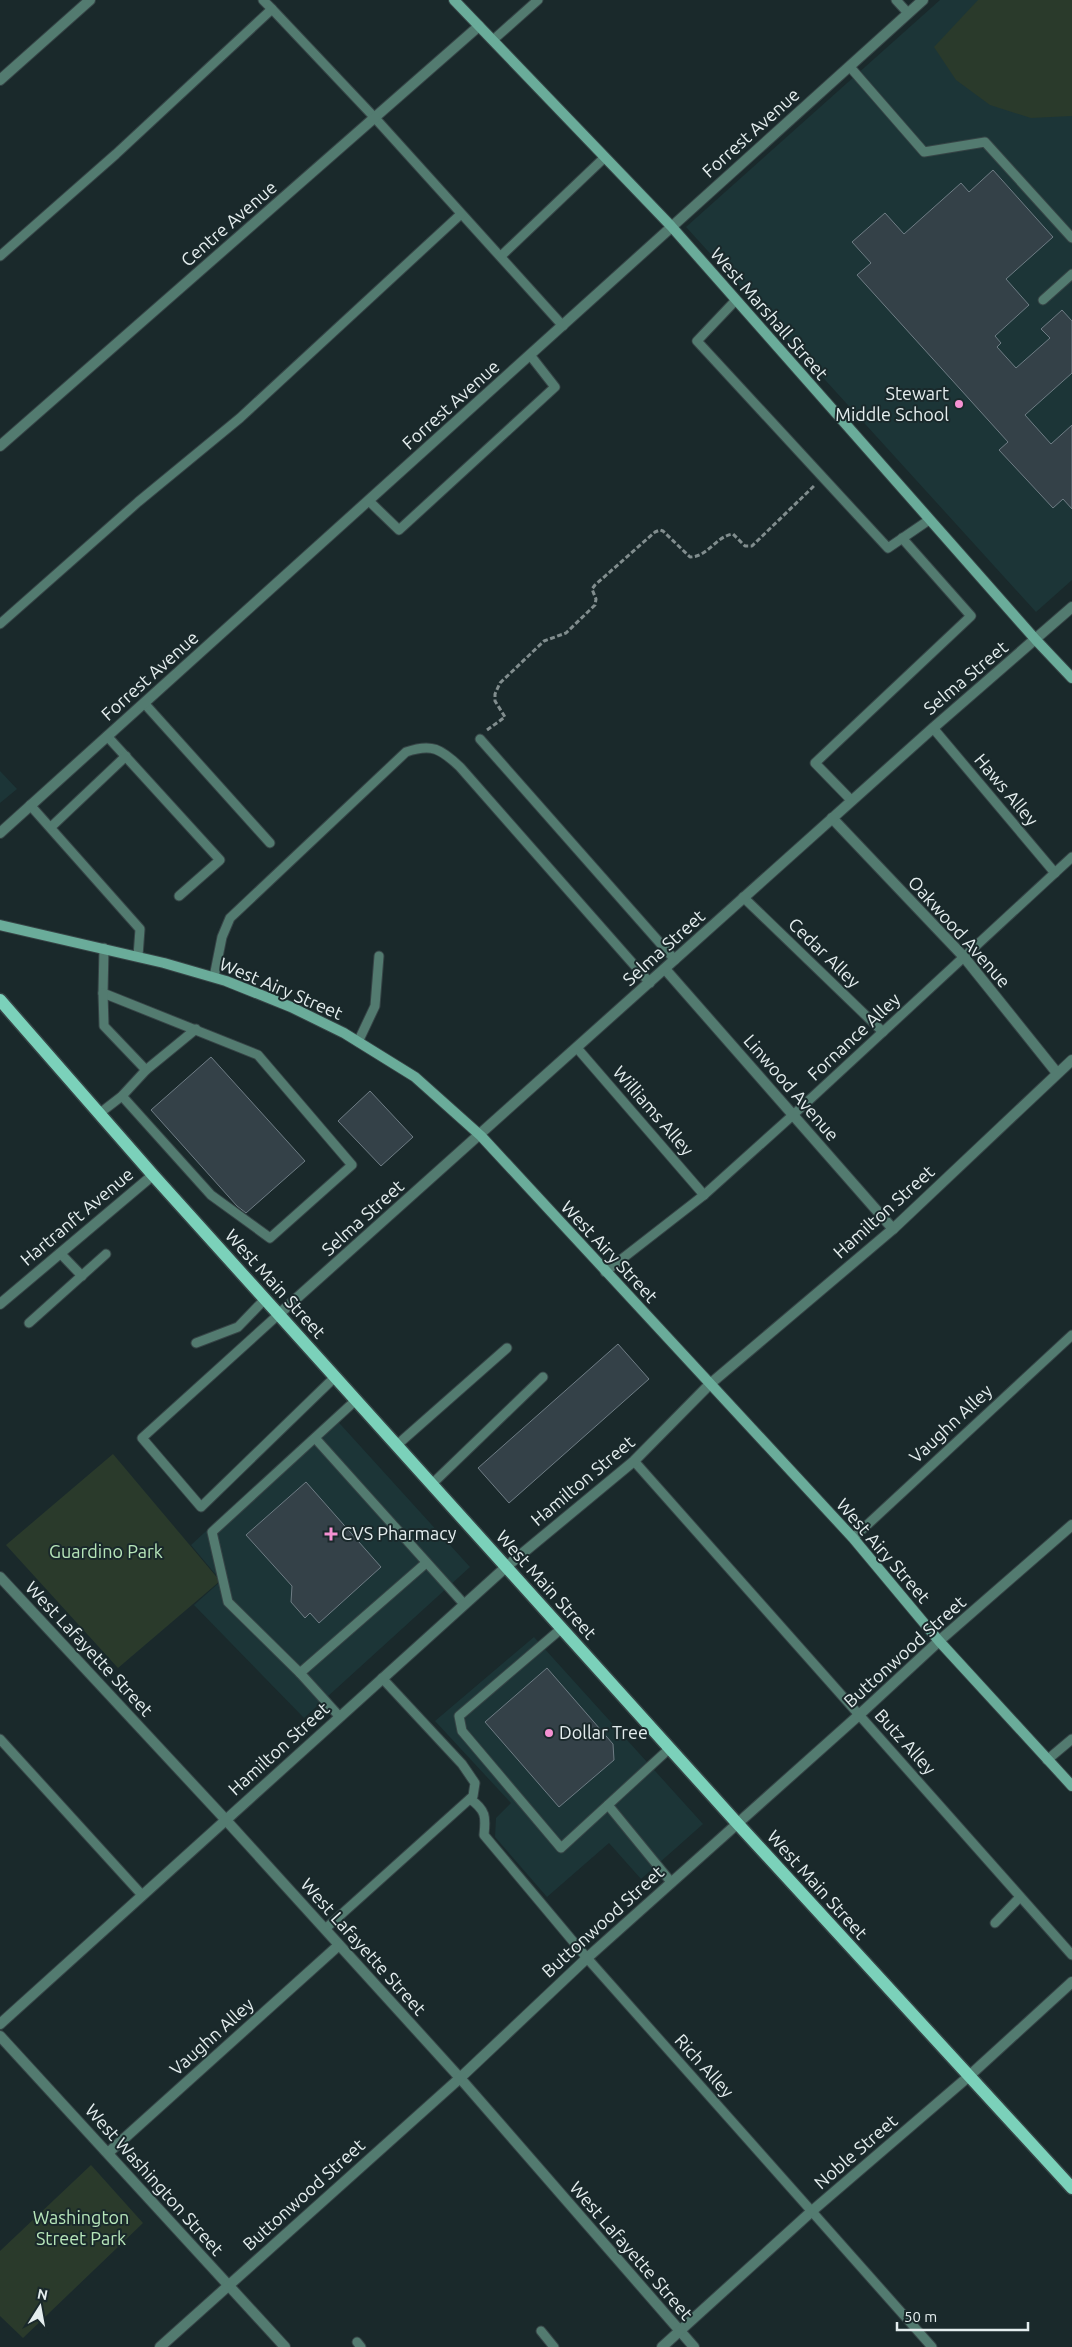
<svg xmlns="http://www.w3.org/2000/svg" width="1072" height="2347" viewBox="0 0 1072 2347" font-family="Ubuntu,sans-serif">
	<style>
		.built { fill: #1c3537 }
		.green { fill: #2a3a2b }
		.building { fill: #344148; stroke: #6f7d85 }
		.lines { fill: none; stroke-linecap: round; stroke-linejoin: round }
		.lane-casing { stroke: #364446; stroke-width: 11 }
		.street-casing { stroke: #364446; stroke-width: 12 }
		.secondary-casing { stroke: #364446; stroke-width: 12 }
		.primary-casing { stroke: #364446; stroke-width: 15 }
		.path { stroke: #818d8e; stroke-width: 3; stroke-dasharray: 5 2.5; stroke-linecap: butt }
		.lane { stroke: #537b70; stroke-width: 9 }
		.street { stroke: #537b70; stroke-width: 10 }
		.secondary { stroke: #6aac9a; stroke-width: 10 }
		.primary { stroke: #7bd1ba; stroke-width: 12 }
		.poi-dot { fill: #f591d2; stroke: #1a292b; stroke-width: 2 }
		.labels { text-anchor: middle; stroke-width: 4; stroke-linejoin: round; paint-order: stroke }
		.street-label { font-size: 18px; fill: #e4edee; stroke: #1a292b }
		.poi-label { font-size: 18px; fill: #e4edee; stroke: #1a292b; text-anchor: start }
		.park-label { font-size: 18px; fill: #b7e6ba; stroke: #1a292b }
	</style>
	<rect width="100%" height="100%" fill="#1a292b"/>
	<g class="built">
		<polygon points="940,0 1072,0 1072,580 1036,612 686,227"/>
		<polygon points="0,771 17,789 0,803"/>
		<polygon points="332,1415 470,1567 304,1718 194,1605 221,1581 191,1545"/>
		<polygon points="534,1637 703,1824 641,1879 609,1843 547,1897 495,1837 496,1818 511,1803 435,1721"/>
	</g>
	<g class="green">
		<polygon points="978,0 1072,0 1072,116 1031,118 990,105 956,80 934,47"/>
		<polygon points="113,1454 220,1581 118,1668 6,1545"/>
		<polygon points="91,2165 143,2223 23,2338 0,2316 0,2251"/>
	</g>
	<g class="building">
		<polygon points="993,170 1053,237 1006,279 1029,305 995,336 1001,343 997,347 1016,368 1050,338 1041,329 1062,310 1072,321 1072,373 1025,415 1051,444 1072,425 1072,509 1063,499 1053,508 999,450 1008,442 857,275 871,263 852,242 885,213 904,234 961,183 969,192"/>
		<polygon points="211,1057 305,1161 246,1213 237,1206 151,1110"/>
		<polygon points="370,1091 413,1137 381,1166 338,1121"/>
		<polygon points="618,1344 649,1379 509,1503 478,1468"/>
		<polygon points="306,1482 381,1567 319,1623 310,1613 305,1618 291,1602 292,1586 246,1535"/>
		<polygon points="547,1668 613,1744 614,1760 559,1807 485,1722"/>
	</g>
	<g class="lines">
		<g class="lane-casing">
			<g id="lane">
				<polyline points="263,0 272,9"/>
				<polyline points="896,0 908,13"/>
				<polyline points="493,40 538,0"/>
				<polyline points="850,67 924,152 985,142 1072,238"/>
				<polyline points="0,256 116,154 272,9 375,118 563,326"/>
				<polyline points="501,256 604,158"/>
				<polyline points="1043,300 1072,274"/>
				<polyline points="735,301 697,341 888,548 929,520"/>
				<polyline points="369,501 399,530 555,387 530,355"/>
				<polyline points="0,624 138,502 240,418 461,214"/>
				<polyline points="144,703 270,843"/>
				<polyline points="933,728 1055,873"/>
				<polyline points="107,736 220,860 179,896"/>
				<polyline points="480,739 675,960"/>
				<polyline points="851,800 815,763 971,616 902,538"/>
				<polyline points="30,805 140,929 138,956"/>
				<polyline points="51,827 126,756"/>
				<polyline points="743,897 883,1032"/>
				<polyline points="104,948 103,993 258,1055 352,1165 270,1238 211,1195 122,1096"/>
				<path d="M 214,977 L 222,937 L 230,918 L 406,752 C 432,743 441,749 460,767 L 650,983"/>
				<polyline points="103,993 104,1026 146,1070"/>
				<polyline points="358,1042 375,1006 379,956"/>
				<polyline points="577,1048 704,1195"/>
				<polyline points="100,1113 122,1096 146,1070 196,1029"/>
				<polyline points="60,1253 82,1276"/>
				<polyline points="605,1272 704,1195 793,1115 1072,857"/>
				<polyline points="279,1314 142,1438 201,1507 335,1377"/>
				<polyline points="29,1323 106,1254"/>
				<polyline points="196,1343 238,1327 265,1299"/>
				<polyline points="356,1400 212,1532 228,1602 300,1673 426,1563"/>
				<polyline points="315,1438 464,1604"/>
				<polyline points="397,1445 507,1348"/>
				<polyline points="634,1461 1072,1955"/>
				<polyline points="432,1484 543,1377"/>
				<polyline points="853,1538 1072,1335"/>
				<polyline points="562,1628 459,1716 462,1731 561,1848 670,1748"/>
				<polyline points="300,1673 339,1716"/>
				<polyline points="0,1739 142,1895"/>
				<polyline points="1047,1760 1072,1739"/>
				<path d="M 470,1799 C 486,1810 486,1817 484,1835 L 587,1958 L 932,2347"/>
				<polyline points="608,1805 671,1882"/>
				<polyline points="995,1923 1020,1897"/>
				<polyline points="325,1929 473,1796 475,1783 462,1764 382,1678"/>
				<polyline points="541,2331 554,2347"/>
				<polyline points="357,2342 361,2347"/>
			</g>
		</g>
		<g class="street-casing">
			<g id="street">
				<polyline points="0,80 90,0"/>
				<polyline points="0,446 479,26"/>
				<polyline points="832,818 964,957 1057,1073"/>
				<polyline points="0,833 923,0"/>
				<polyline points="665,969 893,1229"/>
				<polyline points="0,1304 153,1175"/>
				<polyline points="279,1314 933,728 1072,607"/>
				<polyline points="0,1577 225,1819 460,2078 694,2347"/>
				<polyline points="0,2024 506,1567 634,1461 710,1384 893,1229 1072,1060"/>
				<polyline points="0,2036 285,2347"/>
				<polyline points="108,2153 339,1945"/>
				<polyline points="160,2347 460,2078 587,1958 859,1715 939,1641 1072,1525"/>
				<polyline points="662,2347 812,2211 968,2077 1072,1982"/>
			</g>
		</g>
		<g class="secondary-casing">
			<g id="secondary">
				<polyline points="454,0 671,226 1036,640 1072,678"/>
				<polyline points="0,925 164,963 226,981 291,1007 344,1033 415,1077 481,1136 853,1538 939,1641 1072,1786"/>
			</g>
		</g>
		<g class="primary-casing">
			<polyline id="primary" points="0,1000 153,1175 737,1823 1072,2188"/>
		</g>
		<path class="path" d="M 487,730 L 505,717 L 495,701 L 495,694 L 500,683 L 544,641 L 566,633 L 595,605 L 596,599 L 592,589 L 595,585 L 655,532 L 660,530 L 663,531 L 690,557 C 708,557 716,536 733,534 L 745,546 L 752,546 L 815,485"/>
		<use href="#lane" class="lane"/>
		<use href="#street" class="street"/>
		<use href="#secondary" class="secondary"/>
		<use href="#primary" class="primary"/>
	</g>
	<g class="poi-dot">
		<circle cx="959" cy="404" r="5"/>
		<path d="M328.5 1526.5h5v5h5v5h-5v5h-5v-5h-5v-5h5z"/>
		<circle cx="549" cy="1733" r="5"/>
	</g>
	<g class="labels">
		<g class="street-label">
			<text transform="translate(751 133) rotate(-42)" y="6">Forrest Avenue</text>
			<text transform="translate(229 224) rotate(-41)" y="6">Centre Avenue</text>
			<text transform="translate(769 314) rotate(49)" y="6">West Marshall Street</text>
			<text transform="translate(451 405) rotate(-42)" y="6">Forrest Avenue</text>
			<text transform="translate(150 676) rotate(-42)" y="6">Forrest Avenue</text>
			<text transform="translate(966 678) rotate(-40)" y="6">Selma Street</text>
			<text transform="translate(1006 790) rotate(50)" y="6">Haws Alley</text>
			<text transform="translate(959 932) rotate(48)" y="6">Oakwood Avenue</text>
			<text transform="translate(664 948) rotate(-42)" y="6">Selma Street</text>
			<text transform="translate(824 953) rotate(44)" y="6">Cedar Alley</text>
			<text transform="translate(281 989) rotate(23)" y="6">West Airy Street</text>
			<text transform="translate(854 1037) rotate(-43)" y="6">Fornance Alley</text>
			<text transform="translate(791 1088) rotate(49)" y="6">Linwood Avenue</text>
			<text transform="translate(653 1111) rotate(49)" y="6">Williams Alley</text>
			<text transform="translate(884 1212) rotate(-42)" y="6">Hamilton Street</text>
			<text transform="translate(77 1217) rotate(-40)" y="6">Hartranft Avenue</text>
			<text transform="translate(363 1218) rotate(-42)" y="6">Selma Street</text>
			<text transform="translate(609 1252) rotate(47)" y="6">West Airy Street</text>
			<text transform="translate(275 1284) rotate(48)" y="6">West Main Street</text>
			<text transform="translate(951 1424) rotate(-43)" y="6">Vaughn Alley</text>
			<text transform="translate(583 1481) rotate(-40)" y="6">Hamilton Street</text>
			<text transform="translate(883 1551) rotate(49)" y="6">West Airy Street</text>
			<text transform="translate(546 1585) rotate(48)" y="6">West Main Street</text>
			<text transform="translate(89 1649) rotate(47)" y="6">West Lafayette Street</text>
			<text transform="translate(905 1652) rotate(-42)" y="6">Buttonwood Street</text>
			<text transform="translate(905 1742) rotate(48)" y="6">Butz Alley</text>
			<text transform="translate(279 1749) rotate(-42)" y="6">Hamilton Street</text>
			<text transform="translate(817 1885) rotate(48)" y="6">West Main Street</text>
			<text transform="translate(603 1922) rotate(-42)" y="6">Buttonwood Street</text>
			<text transform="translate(363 1947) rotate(48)" y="6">West Lafayette Street</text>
			<text transform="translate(212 2037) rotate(-42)" y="6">Vaughn Alley</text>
			<text transform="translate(704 2066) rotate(48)" y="6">Rich Alley</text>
			<text transform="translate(856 2152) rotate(-41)" y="6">Noble Street</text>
			<text transform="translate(154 2180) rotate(48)" y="6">West Washington Street</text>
			<text transform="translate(304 2195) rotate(-42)" y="6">Buttonwood Street</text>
			<text transform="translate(631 2251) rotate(49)" y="6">West Lafayette Street</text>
		</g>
		<g class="poi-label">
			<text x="949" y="400" text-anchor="end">Stewart<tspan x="949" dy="21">Middle School</tspan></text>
			<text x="341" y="1540">CVS Pharmacy</text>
			<text x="559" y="1739">Dollar Tree</text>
		</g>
		<g class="park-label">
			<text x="106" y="1558">Guardino Park</text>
			<text x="81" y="2224">Washington<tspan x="81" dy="21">Street Park</tspan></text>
		</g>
	</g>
	<g transform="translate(40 2307) rotate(11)" stroke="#1a292b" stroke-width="4" paint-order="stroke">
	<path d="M0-4L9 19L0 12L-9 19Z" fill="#e4edee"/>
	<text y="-8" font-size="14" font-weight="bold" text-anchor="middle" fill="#e4edee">N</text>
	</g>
	<path d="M897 2322v8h131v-8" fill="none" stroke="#e4edee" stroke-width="2.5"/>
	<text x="904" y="2322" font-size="15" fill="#e4edee" stroke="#1a292b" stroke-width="4" paint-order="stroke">50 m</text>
</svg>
